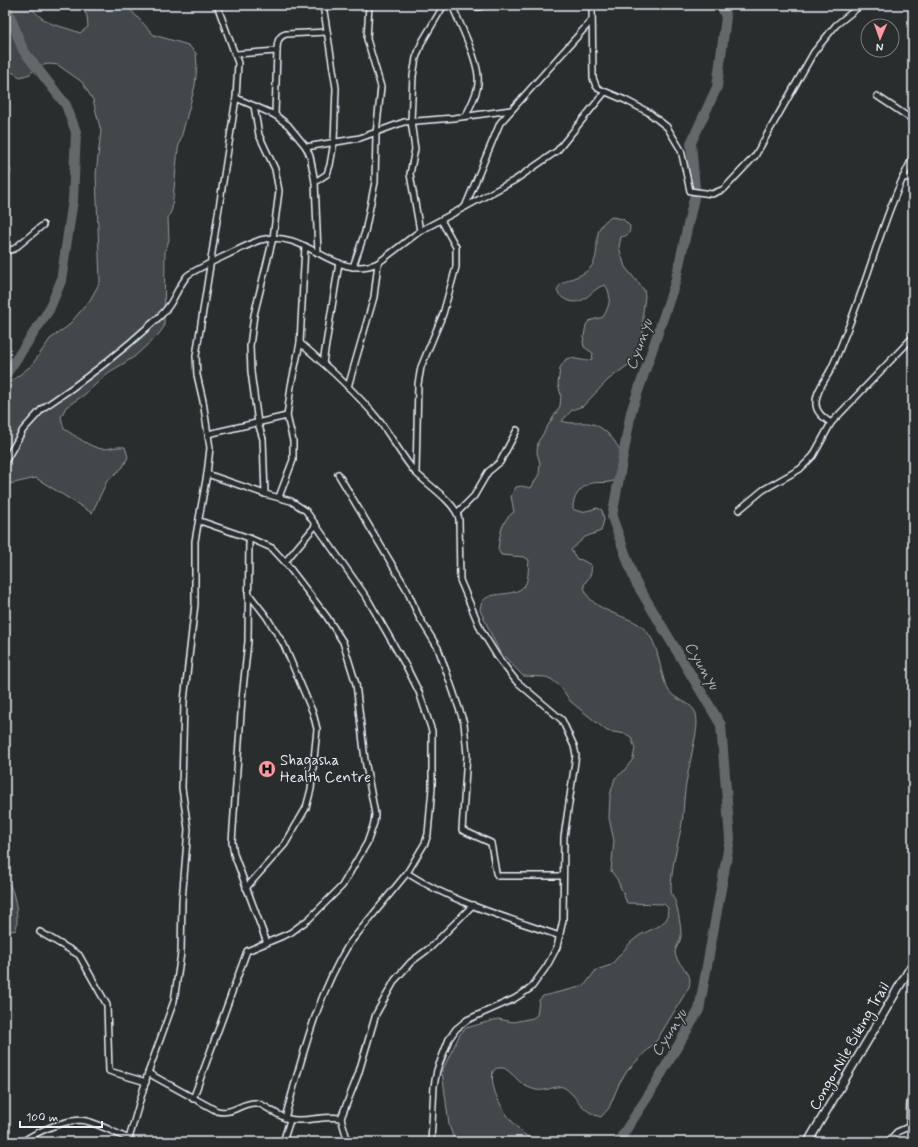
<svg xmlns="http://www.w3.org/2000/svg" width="918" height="1147" viewBox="0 0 918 1147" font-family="Mynerve,sans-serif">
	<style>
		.green { fill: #424648; stroke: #959ca0 }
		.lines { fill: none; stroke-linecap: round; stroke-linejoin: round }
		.river { stroke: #63686b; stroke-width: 10 }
		.minor-casing { stroke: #e8f1f8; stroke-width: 8 }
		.secondary-casing { stroke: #e8f1f8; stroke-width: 10 }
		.minor { stroke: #2a2d2e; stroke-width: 5 }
		.secondary { stroke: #2a2d2e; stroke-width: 7 }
		.labels { text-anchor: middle; stroke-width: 3; stroke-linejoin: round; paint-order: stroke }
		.poi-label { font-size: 15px; fill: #e8f1f8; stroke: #2a2d2e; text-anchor: start }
		.street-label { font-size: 15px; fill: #e8f1f8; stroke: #2a2d2e }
		.water-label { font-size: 16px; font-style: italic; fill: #acb3b9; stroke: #2a2d2e }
	</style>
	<rect width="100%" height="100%" fill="#2a2d2e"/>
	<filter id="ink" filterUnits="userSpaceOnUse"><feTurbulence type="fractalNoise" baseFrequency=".025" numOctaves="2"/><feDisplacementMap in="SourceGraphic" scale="8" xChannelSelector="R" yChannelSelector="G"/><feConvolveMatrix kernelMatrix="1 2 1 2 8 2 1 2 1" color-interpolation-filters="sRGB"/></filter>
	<g filter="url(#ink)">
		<g class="green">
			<path d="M 5,5 L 29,5 C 48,28 55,23 80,33 L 88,27 L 87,16 L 81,5 L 126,5 L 154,35 L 188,45 L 196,53 L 197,65 L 195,86 L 178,149 L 172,209 L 168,218 L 169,240 L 165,251 L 164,327 L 158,335 L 134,357 L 108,373 L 84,395 L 66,407 L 61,417 L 64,429 C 75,435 90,448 103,449 C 110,449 116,446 125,447 L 128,457 L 123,467 L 107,481 L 92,513 L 36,478 L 5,485 L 5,386 L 32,365 L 50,339 L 68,326 L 90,300 L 100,282 L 96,174 L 101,131 L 93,100 L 82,82 L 58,65 L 49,64 L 38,66 L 30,74 L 20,77 L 5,68 Z"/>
			<path d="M 612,217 L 623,219 L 630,226 C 630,233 628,236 621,237 L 619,247 L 625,267 L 644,290 L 645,296 L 643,312 L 643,341 L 635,356 L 628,365 L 608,380 L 583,406 L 572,410 L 562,421 C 572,425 583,421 593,424 C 611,430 628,456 624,475 C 620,478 615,481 609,482 C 604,483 598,482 593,483 C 581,485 572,498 573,509 C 581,514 589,510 597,508 L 602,510 L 604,520 L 601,531 L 585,537 L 571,550 L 577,559 L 582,560 L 591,565 C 593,574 588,578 584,585 C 586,609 622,614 638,624 C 662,639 657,672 669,691 C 675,701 692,701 696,714 C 699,726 694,741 692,753 C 689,768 685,785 684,800 C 683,811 683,823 680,833 C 676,852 671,871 671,890 C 671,895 675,899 676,904 C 678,910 681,927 681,934 C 682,944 671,948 677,959 C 683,970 693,973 689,987 L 657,1040 L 627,1071 L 619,1084 L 609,1108 L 601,1117 C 581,1113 576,1093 563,1087 C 557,1085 545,1092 536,1090 C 519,1086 517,1076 504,1068 L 497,1068 L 493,1071 C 488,1096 515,1130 535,1142 L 455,1142 L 449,1125 L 442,1071 L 460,1034 L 466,1028 L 498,1019 L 513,1022 L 533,1018 L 537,1015 L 539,1000 L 543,996 L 584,986 L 596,970 L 611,965 L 631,942 L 640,935 L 659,926 L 667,919 L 668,908 L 664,904 L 627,903 L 617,879 L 611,871 L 614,841 L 609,818 L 610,795 L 615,778 L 623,772 L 633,759 L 635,748 L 631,737 L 626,734 L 607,731 L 570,701 L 561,687 L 551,679 L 546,677 L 523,676 L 499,651 L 480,610 C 481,586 513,601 525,585 C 529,579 528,567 529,560 L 524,557 L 501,555 L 498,549 C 500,535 501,520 514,512 L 511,496 L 516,487 L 521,486 L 531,488 L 539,474 L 540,463 L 537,453 L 538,442 L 560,406 L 561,395 L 558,384 L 560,368 L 566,359 L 571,358 L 587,361 L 592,359 L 593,353 L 584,347 L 583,342 L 586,325 L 589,321 L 603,317 C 609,307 613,295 605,285 C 591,288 586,306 569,301 C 563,299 560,296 557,291 C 560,277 584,280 593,264 C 602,247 589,228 612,217 Z"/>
			<path d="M 5,880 C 15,885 19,919 16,930 L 5,932 Z"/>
		</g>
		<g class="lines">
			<g class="river">
				<polyline points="695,188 691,143 717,87 726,17 721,5"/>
				<polyline points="5,376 49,310 61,281 73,200 76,132 66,105 23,50 6,5"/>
				<polyline points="618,1142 650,1093 699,1010 730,839 721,725 635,581 612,517 631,412 675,283 694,198"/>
			</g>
			<g class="minor-casing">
				<g id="minor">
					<path d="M 452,5 C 460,25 481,64 478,84 C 477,95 470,106 466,116"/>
					<polyline points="462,5 479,7 486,5"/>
					<polyline points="592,5 593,78 596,86 599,89 625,100 648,112 667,127 681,150 690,191 712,194 724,189 755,156 814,52 836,25 861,5"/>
					<polyline points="236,54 277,51"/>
					<polyline points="877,96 913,120"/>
					<polyline points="236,98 275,115 288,125 306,147 310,156 315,182 318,253"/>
					<polyline points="254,106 259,135 275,169 279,191 273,238 254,315 250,346 251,372 258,423 263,439 265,494"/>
					<path d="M 275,115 L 277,51 C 277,43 278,36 286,34 L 327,32"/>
					<polyline points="306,147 360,138 404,122 454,118 511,110"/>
					<path d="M 913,157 C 884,213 870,274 846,333 C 841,345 837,357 831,369 C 826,379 816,391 816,402 C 815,412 824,418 831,423 L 913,337"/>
					<polyline points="5,171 7,171"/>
					<polyline points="903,177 913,179"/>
					<polyline points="315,182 327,174 330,165 334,142 336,88 323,5"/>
					<polyline points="465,207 515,180 557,151 605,92"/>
					<polyline points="420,231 410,174 415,149 411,121 413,76 416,58 422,42 444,5"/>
					<polyline points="5,251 14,249 43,225"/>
					<polyline points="353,267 365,232 375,182 376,134 381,87 367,39 369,5"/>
					<path d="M 300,343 C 327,366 354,390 377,418 C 391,435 401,456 416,473 C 427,484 456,503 459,519 L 460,580 L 481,630 L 497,656 L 516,681 L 562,720 L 574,746 L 576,755 L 564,837 L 563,920 L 557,947 L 547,966 L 531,988 L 514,999 L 467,1020 L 456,1029 L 449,1039 L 437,1070 L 434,1086 L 431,1142"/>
					<polyline points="323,363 339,263"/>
					<polyline points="348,387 374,297 378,263"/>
					<polyline points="208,434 287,416"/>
					<path d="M 5,462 L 23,430 L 43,408 C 84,381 122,351 158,318 C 174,304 175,291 187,276 C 191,271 252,243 260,240 C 308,228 333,282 378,263 L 420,231 L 465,207 L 500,123 L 591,21"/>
					<polyline points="416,472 418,384 421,367 443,314 456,267 456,247 441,220"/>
					<path d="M 207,474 L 265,494 L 291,501 L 306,511 L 367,598 L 407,668 L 419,692 L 432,731 L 432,788 L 428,834 L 425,843 L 407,873 L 349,944 C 316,997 302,1059 285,1118"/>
					<polyline points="338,474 406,588 419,617 438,648 449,679 464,723 467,755 462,830 491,843 496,873 498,876 563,876"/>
					<polyline points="279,497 293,460 293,441 287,416 291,386 300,343 305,246"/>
					<polyline points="739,510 763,490 800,469 813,456 831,423"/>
					<polyline points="457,513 474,496 488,472 500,462 517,430"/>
					<polyline points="249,538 248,641 242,699 232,842 234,854 267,943"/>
					<polyline points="285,562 316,525"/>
					<path d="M 407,873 C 454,903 508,918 560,936"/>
					<polyline points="246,888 285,844 306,808 311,789 317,729 313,713 284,645 266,616 248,593"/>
					<polyline points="40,932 79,955 107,1005 109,1071 146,1082"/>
					<path d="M 148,1073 L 217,1111 C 234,1115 241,1102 256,1103 C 263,1103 278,1117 289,1119 C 305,1123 323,1115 341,1118 L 348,1142"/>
					<polyline points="193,1099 247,951 290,933 309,919 342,886 367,843 374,823 375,814 365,760 356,684 343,642 327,617 285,562 272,548 249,538 200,521"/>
					<polyline points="341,1118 358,1075 376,1014 395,980 411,962 431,947 473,905"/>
					<polyline points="909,1125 910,1101 913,1090"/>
					<path d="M 22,1142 C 36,1132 69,1117 86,1121 C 100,1124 115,1133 129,1139"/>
					<polyline points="128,1142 148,1073 174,1001 181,953 182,901 188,829 182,788 184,701 195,604 195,541 207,474 210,448 203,401 197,375 196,356 236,98 238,63 217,5"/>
					<polyline points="283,1142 290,1120"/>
					<polyline points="888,1142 897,1132 913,1125"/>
				</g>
			</g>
			<g class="secondary-casing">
				<polyline id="secondary" points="808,1142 913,963"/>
			</g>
			<use href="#minor" class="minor"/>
			<use href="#secondary" class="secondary"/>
		</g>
	</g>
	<defs>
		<g id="hospital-disc" transform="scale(0.9)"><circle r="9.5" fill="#ff9aa2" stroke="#2a2d2e"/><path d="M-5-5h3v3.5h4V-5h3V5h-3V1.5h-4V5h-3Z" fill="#111"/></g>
	</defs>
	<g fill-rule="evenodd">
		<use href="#hospital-disc" x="267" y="769"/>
	</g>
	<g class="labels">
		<g class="poi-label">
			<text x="280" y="765">Shagasha<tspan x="280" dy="17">Health Centre</tspan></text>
		</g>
		<g class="street-label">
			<text transform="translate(849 1046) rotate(-60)" y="5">Congo-Nile Biking Trail</text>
		</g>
		<g class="water-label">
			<text transform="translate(638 344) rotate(-71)" y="6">Cyunyu</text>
			<text transform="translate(703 665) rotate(59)" y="6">Cyunyu</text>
			<text transform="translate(668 1032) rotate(-58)" y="6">Cyunyu</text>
		</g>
	</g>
	<rect width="918" height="1147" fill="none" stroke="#2a2d2e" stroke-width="20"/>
	<rect x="10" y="10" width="898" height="1127" fill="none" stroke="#e8f1f8" stroke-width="1.5" filter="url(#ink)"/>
	<g transform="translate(880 38) rotate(182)"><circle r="19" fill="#2a2d2e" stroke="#767b7f"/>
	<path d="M0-3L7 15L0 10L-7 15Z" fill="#ff9aa2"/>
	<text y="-6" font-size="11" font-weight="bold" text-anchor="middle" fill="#e8f1f8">N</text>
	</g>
	<path d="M20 1121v6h82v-6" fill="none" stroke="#e8f1f8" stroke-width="2"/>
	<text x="26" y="1121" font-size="12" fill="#e8f1f8" stroke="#2a2d2e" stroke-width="3" paint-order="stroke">100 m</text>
</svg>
